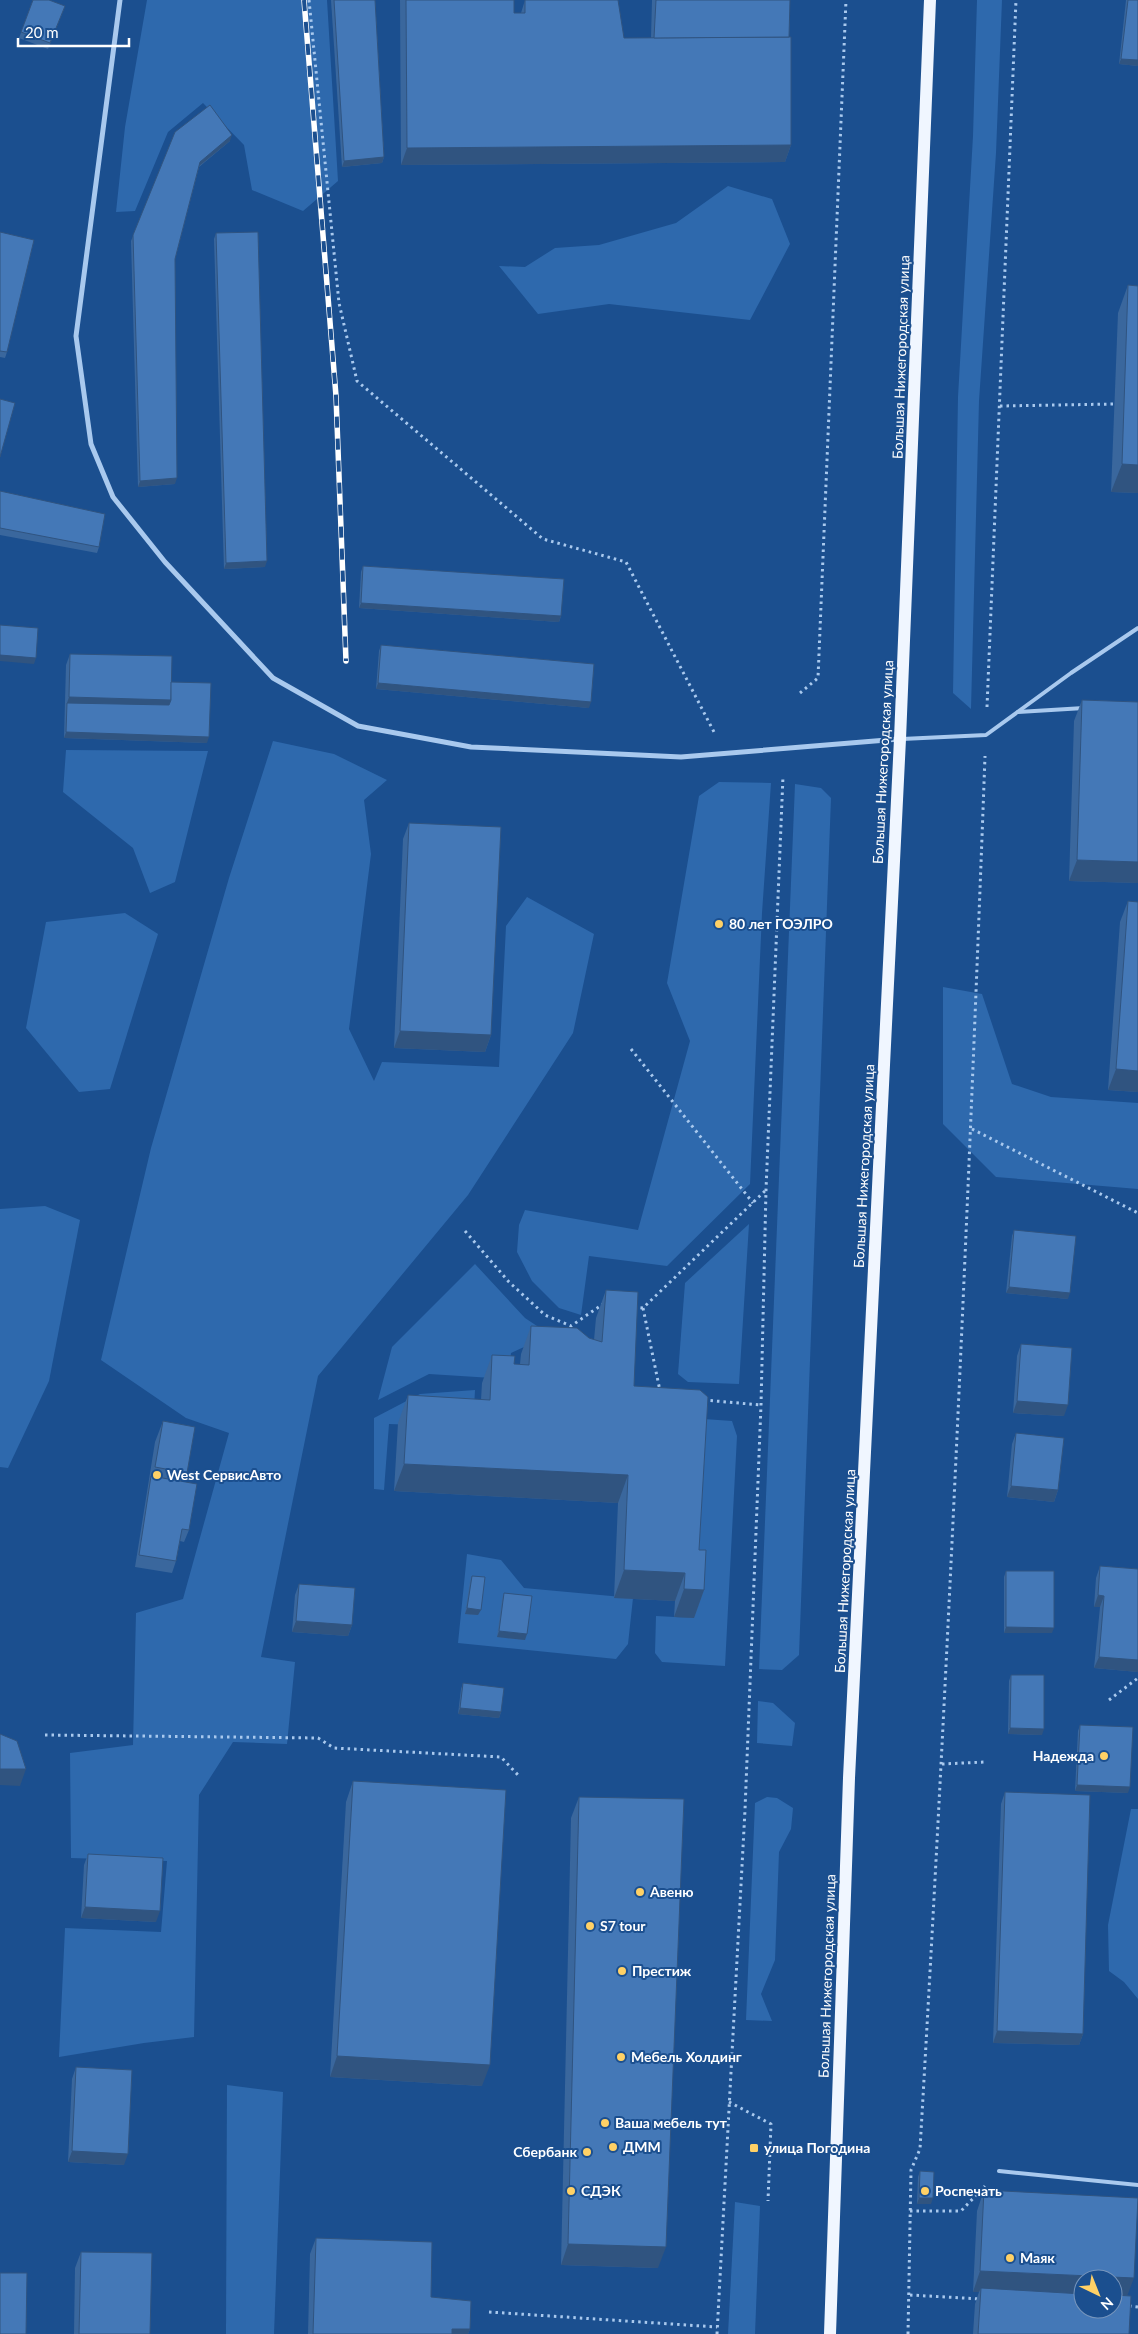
<svg xmlns="http://www.w3.org/2000/svg" width="1138" height="2334" viewBox="0 0 1138 2334" font-family="Lato,sans-serif">
	<style>
		.green { fill: #2e69ad }
		.lines { fill: none; stroke-linecap: round; stroke-linejoin: round }
		.path { stroke: #a9c9ee; stroke-width: 3; stroke-dasharray: 2.5 4; stroke-linecap: butt }
		.service { stroke: #a9c9ee; stroke-width: 4 }
		.minor { stroke: #a9c9ee; stroke-width: 5 }
		.primary { stroke: #f0f6ff; stroke-width: 12 }
		.rail-casing { stroke: #fff; stroke-width: 5.5 }
		.rail { stroke: #1b4f8f; stroke-width: 4; stroke-dasharray: 11; stroke-linecap: butt }
		.wall { fill: #3a679d }
		.shaded-wall { fill: #305480 }
		.building { fill: #4478b7; stroke: #305480 }
		.poi-dot { fill: #ffd166; stroke: #1b4f8f; stroke-width: 2 }
		.labels { text-anchor: middle; stroke-width: 4; stroke-linejoin: round; paint-order: stroke }
		.street-label { font-size: 14px; fill: #fff; stroke: #1b4f8f }
		.poi-label { font-size: 14px; font-weight: bold; fill: #fff; stroke: #1b4f8f; text-anchor: start }
	</style>
	<rect width="100%" height="100%" fill="#1b4f8f"/>
	<g class="green">
		<polygon points="147,0 327,0 338,181 303,211 252,190 244,145 203,103 168,132 135,211 116,212 125,127"/>
		<polygon points="977,0 1002,0 996,153 979,401 971,709 953,693 958,397 973,136"/>
		<polygon points="728,186 772,199 790,244 750,320 609,304 538,314 499,266 525,267 555,248 599,245 676,223"/>
		<polygon points="273,741 334,754 387,780 364,800 371,854 349,1029 374,1081 382,1062 499,1067 506,926 527,897 594,934 573,1033 468,1195 318,1376 261,1657 295,1662 287,1744 233,1742 199,1795 194,2037 144,2043 59,2057 65,1928 161,1932 167,1861 71,1858 70,1753 133,1745 136,1613 183,1599 229,1433 186,1418 101,1360 151,1148 229,878"/>
		<polygon points="66,750 208,751 175,882 150,893 133,848 63,792"/>
		<polygon points="719,782 771,783 762,913 750,1184 667,1266 589,1256 581,1315 559,1308 532,1281 517,1252 519,1225 525,1210 638,1230 690,1041 667,983 699,796"/>
		<polygon points="795,784 821,788 831,798 799,1655 782,1670 759,1669"/>
		<polygon points="125,913 158,934 110,1089 79,1092 26,1028 46,922"/>
		<polygon points="943,987 982,994 1012,1084 1051,1097 1138,1103 1138,1189 996,1177 943,1124"/>
		<polygon points="45,1206 80,1220 49,1381 8,1468 0,1467 0,1209"/>
		<polygon points="749,1224 739,1384 688,1382 678,1374 685,1283"/>
		<polygon points="475,1264 525,1318 555,1338 564,1352 524,1347 511,1353 508,1379 429,1374 378,1400 392,1347"/>
		<polygon points="475,1390 473,1427 389,1424 384,1490 374,1489 374,1418 420,1394"/>
		<polygon points="690,1418 732,1421 737,1436 725,1666 662,1662 655,1653 656,1616 694,1618"/>
		<polygon points="467,1554 501,1560 524,1588 633,1598 628,1644 616,1659 458,1643"/>
		<polygon points="758,1701 773,1703 795,1723 792,1746 757,1743"/>
		<polygon points="767,1797 777,1798 793,1808 791,1829 779,1852 775,1960 761,1994 772,2021 746,2020 755,1803"/>
		<polygon points="1131,1809 1138,1809 1138,1999 1124,1982 1109,1971 1108,1925"/>
		<polygon points="227,2085 283,2092 274,2334 226,2334"/>
		<polygon points="735,2202 760,2206 755,2334 728,2334"/>
	</g>
	<g class="lines">
		<g class="path">
			<polyline points="309,0 339,303 357,381 543,539 626,562 714,732"/>
			<polyline points="1000,406 1115,404"/>
			<polyline points="800,693 818,678 846,0"/>
			<polyline points="987,707 1016,0"/>
			<polyline points="631,1049 753,1203"/>
			<polyline points="972,1129 1138,1213"/>
			<polyline points="465,1231 509,1282 545,1315 571,1326 603,1304"/>
			<polyline points="634,1307 643,1308 766,1190"/>
			<polyline points="643,1308 660,1391"/>
			<polyline points="704,1400 761,1405"/>
			<polyline points="1109,1700 1138,1678"/>
			<polyline points="45,1735 318,1738 334,1748 501,1757 518,1775"/>
			<polyline points="942,1764 985,1762"/>
			<polyline points="729,2102 771,2124 768,2201"/>
			<polyline points="910,2211 961,2211 985,2186"/>
			<polyline points="910,2295 980,2299"/>
			<polyline points="1129,2306 1138,2307"/>
			<polyline points="489,2312 717,2327"/>
			<polyline points="717,2334 745,1810 761,1405 766,1190 783,776"/>
			<path d="M 908,2334 L 911,2170 L 920,2149 C 947,1684 968,1220 985,756"/>
		</g>
		<g class="service">
			<polyline points="1018,712 1084,708"/>
			<polyline points="902,739 986,735 1071,673 1138,628"/>
			<polyline points="999,2171 1138,2185"/>
		</g>
		<polyline class="minor" points="120,0 76,336 91,444 113,497 165,562 273,678 358,726 471,747 681,757 899,739"/>
		<polyline class="primary" points="830,2334 849,1778 900,739 930,0"/>
		<g class="rail-casing">
			<polyline id="rail" points="304,0 336,396 346,661"/>
		</g>
		<use href="#rail" class="rail"/>
	</g>
	<g class="wall">
		<polygon points="33,0 65,6 48,49 19,38"/>
		<polygon points="331,0 375,0 384,157 382,163 342,167"/>
		<polygon points="400,0 514,0 514,13 521,13 525,0 624,38 651,38 652,0 790,0 789,37 791,145 785,162 401,165"/>
		<polygon points="1126,0 1138,0 1138,66 1119,64"/>
		<polygon points="175,132 230,141 199,167 175,259 175,484 138,487 131,241"/>
		<polygon points="0,232 7,352 5,358 0,357"/>
		<polygon points="216,233 265,567 224,569 214,239"/>
		<polygon points="1128,285 1138,286 1138,493 1111,492 1118,313"/>
		<polygon points="0,491 99,547 97,553 0,535"/>
		<polygon points="363,566 561,616 559,622 359,608 361,572"/>
		<polygon points="381,645 589,708 376,689 379,651"/>
		<polygon points="70,654 171,682 207,743 64,738 66,665"/>
		<polygon points="1082,700 1138,702 1138,883 1069,881 1074,721"/>
		<polygon points="409,823 491,1035 485,1052 394,1048 403,839"/>
		<polygon points="1128,901 1138,1092 1108,1090 1120,922"/>
		<polygon points="1014,1230 1068,1299 1006,1293 1012,1236"/>
		<polygon points="606,1290 634,1386 699,1550 704,1590 694,1618 674,1617 675,1601 614,1598 618,1503 394,1491 398,1423 408,1395 481,1400 482,1383 492,1355 514,1364 520,1364 521,1354 531,1326 589,1338 594,1340 596,1318"/>
		<polygon points="1021,1344 1064,1416 1013,1413 1017,1356"/>
		<polygon points="163,1421 187,1473 184,1482 189,1530 184,1542 180,1541 176,1561 172,1573 135,1567 155,1442"/>
		<polygon points="1016,1433 1058,1490 1054,1502 1007,1497 1012,1444"/>
		<polygon points="1100,1566 1138,1569 1138,1672 1094,1668 1100,1607 1094,1607 1096,1578"/>
		<polygon points="1006,1571 1052,1633 1004,1633 1004,1577"/>
		<polygon points="472,1576 478,1615 465,1614 470,1581"/>
		<polygon points="299,1584 352,1625 348,1636 292,1632 295,1595"/>
		<polygon points="504,1593 525,1640 497,1637 502,1599"/>
		<polygon points="1011,1675 1042,1735 1008,1734 1009,1681"/>
		<polygon points="463,1683 501,1712 499,1718 458,1714 461,1689"/>
		<polygon points="1080,1725 1128,1793 1075,1791 1078,1731"/>
		<polygon points="353,1781 482,2086 330,2077 346,1802"/>
		<polygon points="1005,1792 1083,2034 1079,2045 993,2043 1001,1804"/>
		<polygon points="579,1797 658,2268 561,2265 571,1818"/>
		<polygon points="88,1854 156,1922 81,1918 84,1865"/>
		<polygon points="76,2067 124,2165 68,2162 72,2079"/>
		<polygon points="920,2171 931,2204 917,2204 918,2177"/>
		<polygon points="984,2190 1128,2296 1129,2334 973,2334 975,2304 979,2292 973,2292 977,2211"/>
		<polygon points="316,2238 431,2297 470,2329 468,2334 308,2334 310,2254"/>
		<polygon points="81,2252 150,2334 74,2334 75,2268"/>
	</g>
	<g class="shaded-wall">
		<polygon points="1121,59 1138,60 1138,66 1119,64"/>
		<polygon points="232,135 230,141 198,167 200,162"/>
		<polygon points="791,145 785,162 401,165 407,148"/>
		<polygon points="384,157 382,163 342,167 344,161"/>
		<polygon points="1122,464 1138,465 1138,493 1111,492"/>
		<polygon points="177,478 175,484 138,487 140,481"/>
		<polygon points="267,561 265,567 224,569 226,563"/>
		<polygon points="361,603 561,616 559,622 359,608"/>
		<polygon points="0,655 36,658 34,664 0,661"/>
		<polygon points="378,683 591,702 589,708 376,689"/>
		<polygon points="69,697 171,700 167,711 67,703"/>
		<polygon points="66,732 209,737 207,743 64,738"/>
		<polygon points="1077,860 1138,862 1138,883 1069,881"/>
		<polygon points="400,1031 491,1035 485,1052 394,1048"/>
		<polygon points="1116,1069 1138,1071 1138,1092 1108,1090"/>
		<polygon points="1009,1287 1070,1293 1068,1299 1006,1293"/>
		<polygon points="1017,1401 1068,1405 1064,1416 1013,1413"/>
		<polygon points="404,1464 628,1475 618,1503 394,1491"/>
		<polygon points="1011,1486 1058,1490 1054,1502 1007,1497"/>
		<polygon points="624,1570 685,1573 675,1601 614,1598"/>
		<polygon points="684,1589 704,1590 694,1618 674,1617"/>
		<polygon points="1098,1595 1104,1596 1100,1607 1094,1607"/>
		<polygon points="467,1608 481,1610 478,1615 465,1614"/>
		<polygon points="296,1621 352,1625 348,1636 292,1632"/>
		<polygon points="1006,1627 1054,1628 1052,1633 1004,1633"/>
		<polygon points="499,1631 527,1634 525,1640 497,1637"/>
		<polygon points="1099,1657 1138,1660 1138,1672 1094,1668"/>
		<polygon points="460,1708 501,1712 499,1718 458,1714"/>
		<polygon points="1010,1728 1044,1729 1042,1735 1008,1734"/>
		<polygon points="0,1769 26,1769 20,1786 0,1785"/>
		<polygon points="1077,1785 1130,1787 1128,1793 1075,1791"/>
		<polygon points="85,1907 160,1911 156,1922 81,1918"/>
		<polygon points="997,2031 1083,2034 1079,2045 993,2043"/>
		<polygon points="337,2056 490,2065 482,2086 330,2077"/>
		<polygon points="72,2151 128,2154 124,2165 68,2162"/>
		<polygon points="919,2198 933,2198 931,2204 917,2204"/>
		<polygon points="568,2244 666,2247 658,2268 561,2265"/>
		<polygon points="980,2271 1134,2278 1126,2299 1113,2298 1113,2279 1083,2279 1083,2297 981,2288 979,2292 973,2292"/>
		<polygon points="452,2329 470,2329 468,2334 450,2334"/>
	</g>
	<g class="building">
		<polygon points="33,0 49,0 65,6 50,43 21,32"/>
		<polygon points="334,0 375,0 384,157 344,161"/>
		<polygon points="406,0 514,0 514,13 525,13 525,0 618,0 624,38 791,37 791,145 407,148"/>
		<polygon points="656,0 790,0 789,37 654,38"/>
		<polygon points="1128,0 1138,0 1138,60 1121,59"/>
		<polygon points="210,105 232,135 200,162 175,259 177,478 140,481 133,235 175,132"/>
		<polygon points="0,232 34,240 7,352 0,351"/>
		<polygon points="258,232 267,561 226,563 216,233"/>
		<polygon points="1128,285 1138,286 1138,465 1122,464"/>
		<polygon points="0,399 15,403 0,457"/>
		<polygon points="0,491 105,514 99,547 0,528"/>
		<polygon points="363,566 564,579 561,616 361,603"/>
		<polygon points="0,625 38,628 36,658 0,655"/>
		<polygon points="381,645 594,664 591,702 378,683"/>
		<polygon points="70,654 172,656 171,700 69,697"/>
		<polygon points="171,682 211,683 209,737 66,732 67,703 169,705 171,700"/>
		<polygon points="1082,700 1138,702 1138,862 1077,860"/>
		<polygon points="409,823 501,827 491,1035 400,1031"/>
		<polygon points="1128,901 1138,902 1138,1071 1116,1069"/>
		<polygon points="1014,1230 1076,1236 1070,1293 1009,1287"/>
		<polygon points="606,1290 638,1292 634,1386 700,1390 708,1397 699,1550 706,1550 704,1590 684,1589 685,1573 624,1570 628,1475 404,1464 408,1395 490,1400 492,1355 515,1356 514,1364 529,1365 531,1326 577,1328 589,1338 602,1342"/>
		<polygon points="1021,1344 1072,1348 1068,1405 1017,1401"/>
		<polygon points="163,1421 195,1427 187,1473 155,1467"/>
		<polygon points="1016,1433 1064,1438 1058,1490 1011,1486"/>
		<polygon points="151,1476 197,1484 189,1530 182,1529 176,1561 139,1555"/>
		<polygon points="1100,1566 1138,1569 1138,1660 1099,1657 1104,1596 1098,1595"/>
		<polygon points="1006,1571 1054,1571 1054,1628 1006,1627"/>
		<polygon points="472,1576 485,1577 481,1610 467,1608"/>
		<polygon points="299,1584 355,1588 352,1625 296,1621"/>
		<polygon points="504,1593 532,1596 527,1634 499,1631"/>
		<polygon points="1011,1675 1044,1675 1044,1729 1010,1728"/>
		<polygon points="463,1683 504,1688 501,1712 460,1708"/>
		<polygon points="1080,1725 1133,1727 1130,1787 1077,1785"/>
		<polygon points="0,1734 17,1741 26,1769 0,1769"/>
		<polygon points="353,1781 506,1790 490,2065 337,2056"/>
		<polygon points="1005,1792 1090,1795 1083,2034 997,2031"/>
		<polygon points="579,1797 684,1799 666,2247 568,2244"/>
		<polygon points="88,1854 163,1858 160,1911 85,1907"/>
		<polygon points="76,2067 132,2070 128,2154 72,2151"/>
		<polygon points="920,2171 934,2172 933,2198 919,2198"/>
		<polygon points="984,2190 1138,2198 1134,2278 980,2271"/>
		<polygon points="316,2238 432,2242 431,2297 471,2301 470,2329 452,2329 452,2334 313,2334"/>
		<polygon points="81,2252 152,2253 150,2334 79,2334"/>
		<polygon points="0,2273 27,2273 26,2334 0,2334"/>
		<polygon points="981,2288 1083,2294 1083,2309 1113,2309 1113,2295 1131,2296 1129,2334 978,2334"/>
	</g>
	<g class="poi-dot">
		<circle cx="719" cy="924" r="5"/>
		<circle cx="157" cy="1475" r="5"/>
		<circle cx="1104" cy="1756" r="5"/>
		<circle cx="640" cy="1892" r="5"/>
		<circle cx="590" cy="1926" r="5"/>
		<circle cx="622" cy="1971" r="5"/>
		<circle cx="621" cy="2057" r="5"/>
		<circle cx="605" cy="2123" r="5"/>
		<circle cx="613" cy="2147" r="5"/>
		<rect x="749" y="2143" width="10" height="10" rx="2.5"/>
		<circle cx="587" cy="2152" r="5"/>
		<circle cx="571" cy="2191" r="5"/>
		<circle cx="925" cy="2191" r="5"/>
		<circle cx="1010" cy="2258" r="5"/>
	</g>
	<g class="labels">
		<g class="street-label">
			<text transform="translate(901 357) rotate(-88)" y="5">Большая Нижегородская улица</text>
			<text transform="translate(883 762) rotate(-87)" y="5">Большая Нижегородская улица</text>
			<text transform="translate(864 1166) rotate(-87)" y="5">Большая Нижегородская улица</text>
			<text transform="translate(845 1571) rotate(-87)" y="5">Большая Нижегородская улица</text>
			<text transform="translate(827 1976) rotate(-88)" y="5">Большая Нижегородская улица</text>
		</g>
		<g class="poi-label">
			<text x="729" y="929">80 лет ГОЭЛРО</text>
			<text x="167" y="1480">West СервисАвто</text>
			<text x="1094" y="1761" text-anchor="end">Надежда</text>
			<text x="650" y="1897">Авеню</text>
			<text x="600" y="1931">S7 tour</text>
			<text x="632" y="1976">Престиж</text>
			<text x="631" y="2062">Мебель Холдинг</text>
			<text x="615" y="2128">Ваша мебель тут</text>
			<text x="623" y="2152">ДММ</text>
			<text x="764" y="2153">улица Погодина</text>
			<text x="577" y="2157" text-anchor="end">Сбербанк</text>
			<text x="581" y="2196">СДЭК</text>
			<text x="935" y="2196">Роспечать</text>
			<text x="1020" y="2263">Маяк</text>
		</g>
	</g>
	<g transform="translate(1098 2294) rotate(137)"><circle r="24" fill="#1b4f8f" stroke="#7695bc"/>
	<path d="M0-4L9 19L0 12L-9 19Z" fill="#ffd166"/>
	<text y="-8" font-size="14" font-weight="bold" text-anchor="middle" fill="#ffffff">N</text>
	</g>
	<path d="M18 38v8h111v-8" fill="none" stroke="#ffffff" stroke-width="2.5"/>
	<text x="25" y="38" font-size="15" fill="#ffffff" stroke="#1b4f8f" stroke-width="4" paint-order="stroke">20 m</text>
</svg>
